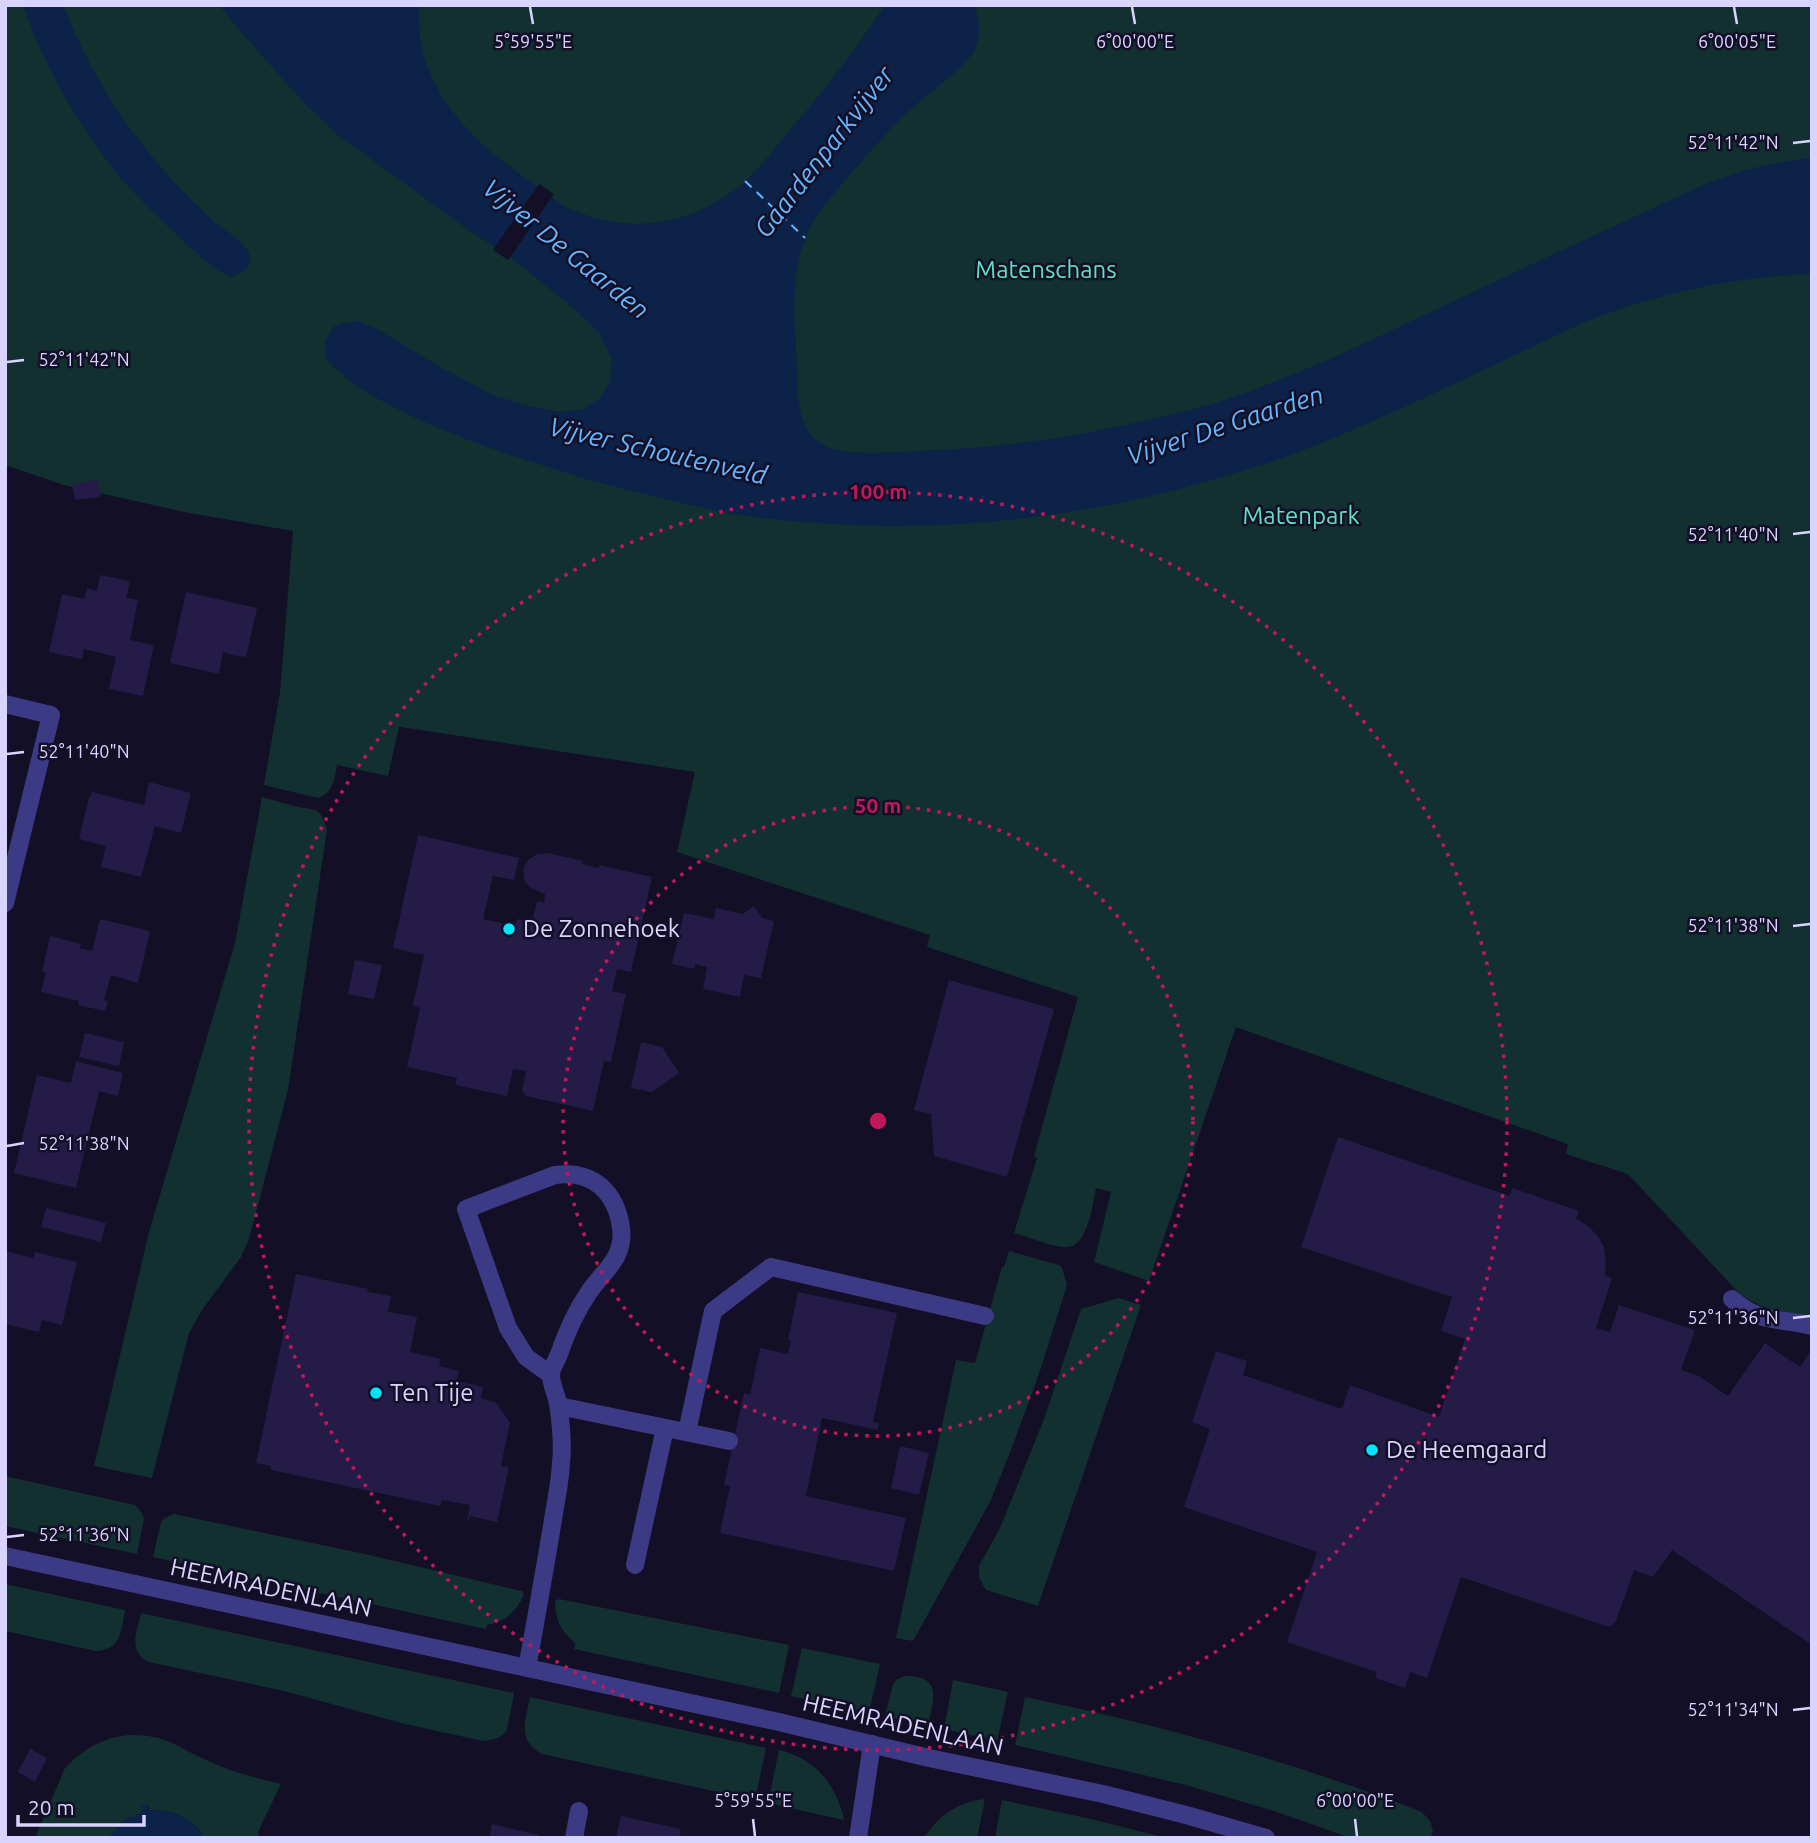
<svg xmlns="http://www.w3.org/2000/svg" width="1817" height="1843" viewBox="0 0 1817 1843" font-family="Ubuntu,sans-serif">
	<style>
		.green { fill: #12302f }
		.water { fill: #0c2248 }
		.pier { fill: #130f26 }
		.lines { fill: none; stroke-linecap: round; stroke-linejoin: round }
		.ferry { stroke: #62b6ff; stroke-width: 2; stroke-dasharray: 9 7; stroke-linecap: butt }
		.building { fill: #241b47 }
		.minor { stroke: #3d3a85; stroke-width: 18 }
		.ticks { fill: none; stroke: #d9d4ff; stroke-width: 2.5 }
		.ring { fill: none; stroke: #c2185b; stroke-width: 3.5; stroke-dasharray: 3.5 7 }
		.poi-dot { fill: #00e5ff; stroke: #130f26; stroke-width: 2.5 }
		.labels { text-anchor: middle; stroke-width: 5; stroke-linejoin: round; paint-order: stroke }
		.park-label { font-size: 24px; fill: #5fe0c0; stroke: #130f26 }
		.poi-label { font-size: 24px; fill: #d9d4ff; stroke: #130f26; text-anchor: start }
		.street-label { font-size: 24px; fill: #d9d4ff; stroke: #130f26 }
		.water-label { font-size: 26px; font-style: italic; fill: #62b6ff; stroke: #130f26 }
		.ticks-label { font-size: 18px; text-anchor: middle; fill: #d9d4ff; stroke: #130f26; stroke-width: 5; stroke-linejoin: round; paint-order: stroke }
		.centre { fill: #c2185b; stroke: #130f26; stroke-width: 3.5 }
		.ring-label { font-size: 21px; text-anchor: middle; font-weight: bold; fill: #c2185b; stroke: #130f26; stroke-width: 5; stroke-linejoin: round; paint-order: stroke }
	</style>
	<rect width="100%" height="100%" fill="#130f26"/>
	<g class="green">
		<path d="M 5,5 L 1812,5 L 1812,1317 C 1781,1311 1764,1312 1738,1292 L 1628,1174 L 1566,1154 L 1568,1144 L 1236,1027 L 1149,1281 L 1094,1262 L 1111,1192 L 1096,1188 C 1093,1203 1088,1244 1069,1247 C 1056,1249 1028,1237 1014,1233 L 1037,1158 L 1034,1156 L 1078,997 L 927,947 L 930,935 L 677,852 L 695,772 L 401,727 L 399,727 L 388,776 L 337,765 C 335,779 332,794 318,798 L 264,785 L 280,692 L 293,531 L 184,512 L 64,485 L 5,465 Z"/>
		<path d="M 262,797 C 273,800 283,803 294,806 C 315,811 320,805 327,830 L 288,1090 L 249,1239 L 241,1257 L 202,1310 L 189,1333 L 152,1478 L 94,1466 L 149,1232 L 235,943 Z"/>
		<polygon points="1009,1251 1059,1265 1062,1268 1067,1285 1040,1371 1011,1450 990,1502 913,1641 896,1638 956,1360 975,1363 1002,1267 1004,1267"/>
		<polygon points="1119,1298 1141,1305 1038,1606 986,1590 979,1578 979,1566 1000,1528 1044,1419 1081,1309"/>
		<polygon points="5,1476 135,1505 142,1513 144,1519 137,1554 5,1526"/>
		<path d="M 174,1514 L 365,1554 L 522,1591 L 524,1595 C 516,1612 505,1622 487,1625 L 486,1629 L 153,1557 L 161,1522 L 165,1518 Z"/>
		<path d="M 5,1584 L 125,1610 C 121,1630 122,1650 96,1651 L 5,1631 Z"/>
		<path d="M 559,1599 L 789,1645 L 779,1693 L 574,1649 L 575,1643 C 561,1632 555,1619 555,1601 Z"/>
		<path d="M 141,1613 L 514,1693 L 507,1730 C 502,1738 492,1740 483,1741 L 405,1724 L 284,1691 L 149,1662 C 127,1651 137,1632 141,1613 Z"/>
		<polygon points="802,1648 880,1664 869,1713 791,1696"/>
		<path d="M 905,1676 C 943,1676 934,1699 928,1726 L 885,1716 L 893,1684 L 896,1680 Z"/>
		<polygon points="953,1680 1008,1692 997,1741 944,1729"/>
		<path d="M 530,1697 L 766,1748 L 755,1800 L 542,1754 C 516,1739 526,1721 530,1697 Z"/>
		<path d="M 1025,1697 C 1161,1725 1293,1762 1422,1812 L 1430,1821 L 1433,1831 L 1430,1838 L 1351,1838 L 1274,1811 L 1186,1785 L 1015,1745 Z"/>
		<path d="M 128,1735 C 166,1734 175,1746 206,1760 C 230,1771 255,1778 281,1784 L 258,1832 L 259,1838 L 205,1838 C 193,1819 172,1808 149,1811 L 148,1805 L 142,1812 L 125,1820 L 108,1838 L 35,1838 L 65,1768 L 75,1758 L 92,1746 L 111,1738 Z"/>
		<path d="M 779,1750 C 815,1758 837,1785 844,1820 L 768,1803 Z"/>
		<path d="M 985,1799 L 977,1838 L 924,1838 C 939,1815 958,1802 985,1799 Z"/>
		<polygon points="1002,1800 1091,1819 1166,1838 995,1838"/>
	</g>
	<g class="water">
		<path d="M 23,5 L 63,5 C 94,82 135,144 194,202 C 202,209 209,217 217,224 C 227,232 244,241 249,253 C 251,259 249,264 247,269 L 232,277 C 212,270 197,253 181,239 C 162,221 142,202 124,182 C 81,130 45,69 23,5 Z"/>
		<path d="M 219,5 L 419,5 C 419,16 419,27 420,37 C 427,90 467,135 508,165 C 522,176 537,186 551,196 C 555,199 559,203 564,206 C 623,235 687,228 738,187 C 760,169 777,145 795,124 C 828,86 857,47 885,5 L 974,5 C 980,21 982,39 972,54 C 959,73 935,87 918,103 C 894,124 873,148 852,172 C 838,189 823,205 812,224 C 788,268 795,320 797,368 C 798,395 796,431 825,446 C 849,458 906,451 934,450 C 1008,447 1080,436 1151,419 C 1180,413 1209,406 1236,396 C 1317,368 1394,329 1471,293 C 1550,255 1630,219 1710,182 C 1744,170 1776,161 1812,158 L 1812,274 C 1736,276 1655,294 1585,322 C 1490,366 1396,414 1299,452 C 1274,462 1248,469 1222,477 C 1071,523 910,537 753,517 C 721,513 691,505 661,498 C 624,489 587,480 551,468 C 500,452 450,435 401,411 C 373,397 346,381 325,358 L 325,341 L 333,327 L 344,323 L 359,321 L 379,330 L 440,367 L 493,395 L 525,405 L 560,412 L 582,409 L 599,399 L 610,381 L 612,360 L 600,334 L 572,307 L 510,257 L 470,231 L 339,136 L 304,103 L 235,25 Z"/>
		<path d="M 141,1805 L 147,1805 L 149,1811 C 172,1808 193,1819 205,1838 L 108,1838 L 125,1820 L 142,1812 Z"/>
	</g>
	<polygon class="pier" points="539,184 554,194 508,260 493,250"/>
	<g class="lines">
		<polyline class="ferry" points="745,181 805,238"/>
	</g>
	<g class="building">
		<polygon points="98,480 101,497 75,500 72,484"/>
		<polygon points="100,575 130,581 126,598 138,600 130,640 154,645 143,696 109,689 116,657 84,649 82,659 49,652 62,594 84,599 87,588 97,591"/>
		<polygon points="186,592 257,608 246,657 231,655 231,654 223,652 219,674 170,663"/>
		<polygon points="149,782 191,793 181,833 155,826 141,877 101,867 106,846 79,839 89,797 90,797 92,792 144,805"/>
		<polygon points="418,835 519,858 514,880 493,876 483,919 515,926 517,919 532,922 537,901 544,903 545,894 529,887 524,879 523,869 528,860 537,854 547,853 583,861 582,864 598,868 599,865 652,877 631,972 617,969 612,991 626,994 611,1062 604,1061 593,1111 526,1096 522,1090 526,1071 513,1069 507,1096 455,1085 457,1078 407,1067 420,1008 413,1006 424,955 393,948"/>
		<polygon points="754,906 762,918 774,921 761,978 744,975 740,997 703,989 707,967 695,964 694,969 672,964 684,913 714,919 716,908 743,914"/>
		<polygon points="100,919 150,931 138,983 111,975 104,1000 108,1001 105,1011 78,1005 79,1001 41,992 46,973 42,972 50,936 81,944 80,948 92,951"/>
		<polygon points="355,960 382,965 374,999 348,994"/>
		<polygon points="949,980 1054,1009 1007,1177 934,1156 931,1114 914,1110"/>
		<polygon points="85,1033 124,1042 119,1066 79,1057"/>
		<polygon points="641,1042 662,1047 679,1073 652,1092 631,1088"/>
		<polygon points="76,1061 123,1073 118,1096 99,1091 76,1188 14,1173 37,1075 71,1083"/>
		<polygon points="1338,1137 1510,1196 1512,1188 1579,1211 1576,1219 1588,1226 1598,1236 1604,1248 1606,1263 1605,1276 1612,1278 1596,1328 1610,1332 1619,1305 1695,1330 1681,1370 1699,1376 1728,1396 1765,1343 1800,1367 1812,1349 1812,1645 1672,1550 1653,1577 1634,1570 1616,1621 1611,1626 1606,1626 1461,1577 1427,1678 1410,1672 1405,1688 1375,1678 1377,1672 1287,1642 1317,1552 1184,1507 1210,1429 1192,1422 1216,1351 1247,1361 1243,1375 1342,1409 1350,1385 1439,1417 1465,1339 1441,1331 1452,1297 1301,1247"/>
		<polygon points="46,1208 106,1223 101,1242 41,1227"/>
		<polygon points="5,1251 33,1258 35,1252 77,1262 62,1325 42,1320 39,1332 5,1324"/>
		<polygon points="296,1274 368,1289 367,1292 391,1296 388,1312 417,1317 410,1352 441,1359 439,1366 459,1371 457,1381 483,1387 481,1398 496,1403 510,1423 501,1466 509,1467 497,1522 470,1516 468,1521 467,1520 470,1505 442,1500 440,1506 271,1470 271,1466 256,1463"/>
		<polygon points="798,1292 897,1313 873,1422 879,1423 878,1430 822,1418 806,1496 906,1518 894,1571 720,1533 730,1486 724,1485 744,1393 750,1395 760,1348 788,1354 791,1341 788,1340"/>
		<polygon points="900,1446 929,1453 919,1495 891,1488"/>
		<polygon points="30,1749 47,1758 35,1782 18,1772"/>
		<polygon points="621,1816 681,1829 679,1838 616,1837"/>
		<polygon points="492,1824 539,1835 538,1838 489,1838"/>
	</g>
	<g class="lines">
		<g class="minor">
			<polyline points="5,704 51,715 5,903"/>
			<path d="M 1732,1299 C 1762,1325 1778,1317 1812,1326"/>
			<polyline points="559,1406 729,1441"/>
			<polyline points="687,1432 713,1311 771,1267 985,1316"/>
			<polyline points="5,1556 779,1722 929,1758 1103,1794 1186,1815 1266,1838"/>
			<polyline points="635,1565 665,1428"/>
			<path d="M 527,1668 C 536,1620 544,1573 552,1526 C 555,1505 560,1484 561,1463 C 563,1444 561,1423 558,1404 C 557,1395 550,1383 551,1373 C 552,1367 557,1360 559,1354 C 567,1331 576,1311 589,1292 C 604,1270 625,1258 621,1228 C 616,1191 592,1170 555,1175 L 466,1209 L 508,1328 L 526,1357 L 551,1375"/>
			<polyline points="574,1838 579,1811"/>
			<polyline points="858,1838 872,1744"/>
		</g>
	</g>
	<path class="ticks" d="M 530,7 L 533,24M 1132,7 L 1135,24M 1734,7 L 1737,24M 1793,143 L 1810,141M 7,362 L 24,360M 1793,534 L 1810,532M 7,754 L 24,752M 1793,926 L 1810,924M 7,1146 L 24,1143M 1793,1318 L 1810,1316M 7,1537 L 24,1535M 1793,1710 L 1810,1708M 753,1819 L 755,1836M 1355,1819 L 1357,1836"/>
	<g class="ring">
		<circle cx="878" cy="1121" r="315"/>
		<circle cx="878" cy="1121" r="629"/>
	</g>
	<g class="poi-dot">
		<circle cx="509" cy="929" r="7"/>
		<circle cx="376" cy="1393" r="7"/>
		<circle cx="1372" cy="1450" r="7"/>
	</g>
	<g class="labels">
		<g class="park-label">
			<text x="1046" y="278">Matenschans</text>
			<text x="1301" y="524">Matenpark</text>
		</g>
		<g class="poi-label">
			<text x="523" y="937">De Zonnehoek</text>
			<text x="390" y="1401">Ten Tije</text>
			<text x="1386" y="1458">De Heemgaard</text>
		</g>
		<g class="street-label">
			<text transform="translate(271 1588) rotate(12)" y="8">HEEMRADENLAAN</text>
			<text transform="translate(903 1725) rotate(13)" y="8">HEEMRADENLAAN</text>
		</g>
		<g class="water-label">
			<text transform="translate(824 152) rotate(-52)" y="9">Gaardenparkvijver</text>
			<text transform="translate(566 249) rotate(39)" y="9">Vijver De Gaarden</text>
			<text transform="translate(1225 425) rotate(-18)" y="9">Vijver De Gaarden</text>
			<text transform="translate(658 451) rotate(13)" y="9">Vijver Schoutenveld</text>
		</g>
	</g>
	<g class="ticks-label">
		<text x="533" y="48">5°59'55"E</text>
		<text x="1135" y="48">6°00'00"E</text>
		<text x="1737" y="48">6°00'05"E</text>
		<text x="1733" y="149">52°11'42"N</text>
		<text x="84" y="366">52°11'42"N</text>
		<text x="1733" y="541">52°11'40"N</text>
		<text x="84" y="758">52°11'40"N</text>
		<text x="1733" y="932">52°11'38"N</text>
		<text x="84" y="1150">52°11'38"N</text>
		<text x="1733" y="1324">52°11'36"N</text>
		<text x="84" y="1541">52°11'36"N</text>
		<text x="1733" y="1716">52°11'34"N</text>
		<text x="753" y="1807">5°59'55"E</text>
		<text x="1355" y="1807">6°00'00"E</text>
	</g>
	<circle cx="878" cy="1121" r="10" class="centre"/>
	<g class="ring-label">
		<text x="878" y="499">100 m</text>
		<text x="878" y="813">50 m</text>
	</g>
	<rect width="1817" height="1843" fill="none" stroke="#d9d4ff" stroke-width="14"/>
	<path d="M18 1815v10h126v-10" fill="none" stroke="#d9d4ff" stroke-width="3.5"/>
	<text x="28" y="1815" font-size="21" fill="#d9d4ff" stroke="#130f26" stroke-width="5" paint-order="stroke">20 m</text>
</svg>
